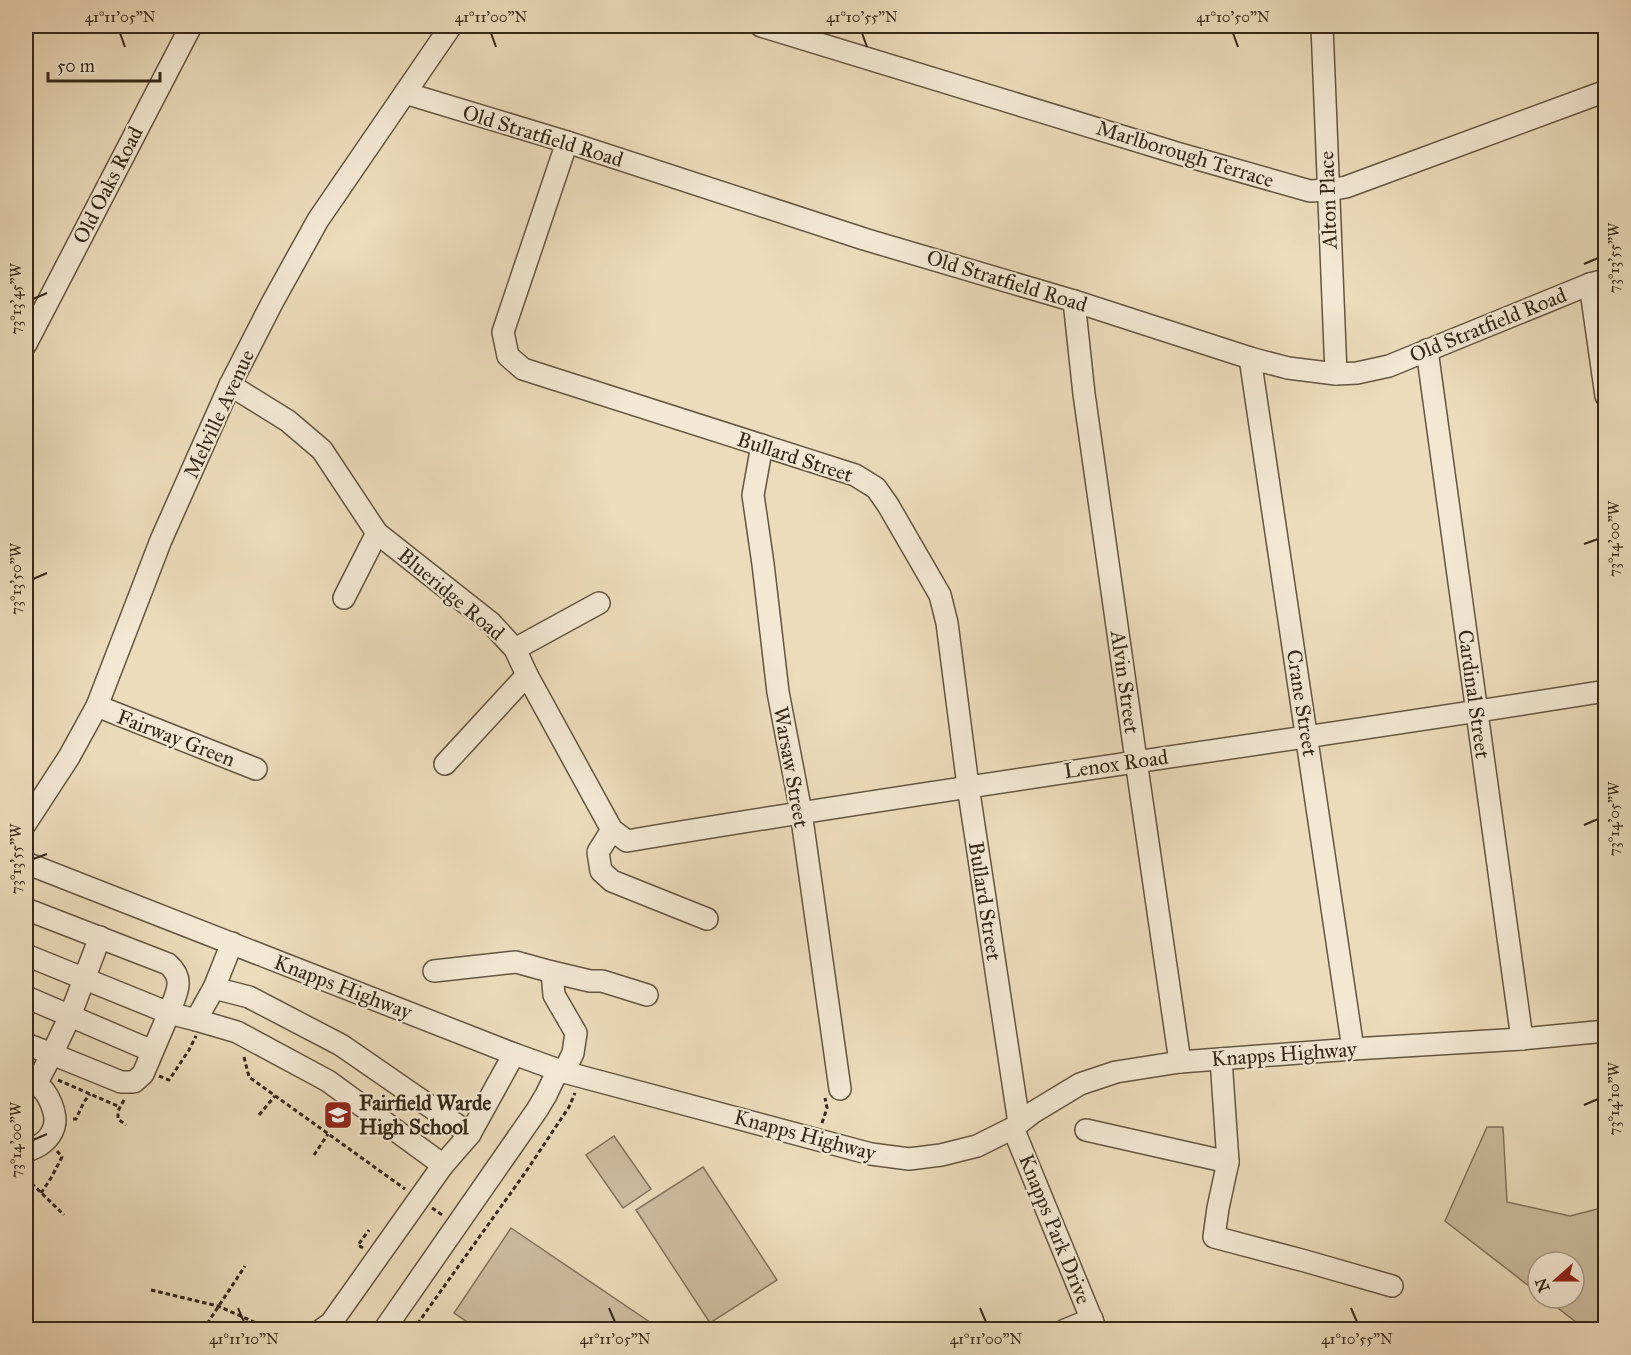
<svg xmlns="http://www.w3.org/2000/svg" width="1631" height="1355" viewBox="0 0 1631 1355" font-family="'IM FELL Great Primer',serif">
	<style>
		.green { fill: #cdbda0; stroke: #82725b; stroke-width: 1.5 }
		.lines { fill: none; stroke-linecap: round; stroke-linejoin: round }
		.minor-casing { stroke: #645540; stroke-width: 24 }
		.path { stroke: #362816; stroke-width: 3; stroke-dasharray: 4.5 3; stroke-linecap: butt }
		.minor { stroke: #f3e8d3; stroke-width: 21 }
		.ticks { fill: none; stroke: #362816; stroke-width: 2 }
		.labels { text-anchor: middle; stroke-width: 4.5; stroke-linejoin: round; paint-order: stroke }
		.street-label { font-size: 21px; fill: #362816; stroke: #f3e8d3 }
		.poi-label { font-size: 21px; font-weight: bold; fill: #362816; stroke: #f3e8d3; text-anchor: start }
		.neatline { fill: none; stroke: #362816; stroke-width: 2 }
		.ticks-label { font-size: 15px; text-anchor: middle; fill: #362816 }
	</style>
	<rect width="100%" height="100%" fill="#ecdcbc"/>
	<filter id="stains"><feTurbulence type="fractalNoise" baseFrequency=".00333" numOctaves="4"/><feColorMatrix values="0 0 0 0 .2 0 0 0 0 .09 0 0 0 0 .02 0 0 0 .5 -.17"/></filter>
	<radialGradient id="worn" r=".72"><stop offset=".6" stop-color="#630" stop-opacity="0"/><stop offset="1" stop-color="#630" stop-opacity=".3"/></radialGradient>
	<g class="green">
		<polygon points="1487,1127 1503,1127 1507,1202 1570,1216 1605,1207 1605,1329 1585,1329 1545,1298 1574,1298 1574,1262 1538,1262 1538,1293 1445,1221"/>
		<polygon points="614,1136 651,1189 623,1208 586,1155"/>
		<polygon points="703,1167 777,1280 710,1323 636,1210"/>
		<polygon points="511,1228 660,1329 478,1329 454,1313"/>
	</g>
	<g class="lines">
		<g class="minor-casing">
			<g id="minor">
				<polyline points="761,26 1180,154 1310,191 1328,190 1346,187 1606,91"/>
				<polyline points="1322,26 1336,374"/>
				<polyline points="405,93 567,142 864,239 1074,301 1250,358 1288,368 1336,374 1357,373 1389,366 1590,284 1606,280"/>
				<polyline points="567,142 503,332 508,356 523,369 855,475 876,488 888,505 940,595 947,623 968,786 1019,1123"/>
				<polyline points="1590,284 1606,396"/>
				<polyline points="1074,301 1084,394 1139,781 1180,1062"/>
				<polyline points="26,344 191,26"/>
				<polyline points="1427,350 1522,1039"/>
				<polyline points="1250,358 1353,1049"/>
				<path d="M 230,385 L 288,421 L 322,450 L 377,533 L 491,623 L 515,649 L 527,675 L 612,830 L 627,841 C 953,786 1280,743 1606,691"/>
				<polyline points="762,445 753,495 763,564 778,692 801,812 840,1089"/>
				<polyline points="344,598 377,533"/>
				<polyline points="515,649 599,603"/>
				<polyline points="97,706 256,769"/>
				<polyline points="445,764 527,675"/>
				<polyline points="26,823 69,757 97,706 161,540 230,385 272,303 318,220 451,26"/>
				<polyline points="612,830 598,852 601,871 612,881 707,919"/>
				<polyline points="26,863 514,1054 564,1072 871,1154 909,1159 941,1155 977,1146 1013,1128 1032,1113 1080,1084 1116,1072 1180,1062 1353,1049 1522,1039 1606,1031"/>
				<path d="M 26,911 L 31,911 L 168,964 C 186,980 176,993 169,1013 L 26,955"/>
				<polyline points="434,971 516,962 552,972 590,981 602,981 647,995"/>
				<polyline points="552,972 554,995 576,1033 573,1053 564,1072"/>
				<polyline points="214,988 249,997 341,1045 470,1134"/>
				<polyline points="26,997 152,1051"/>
				<polyline points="196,1020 237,1032 328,1081 443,1165 470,1134 514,1054"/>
				<polyline points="26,1044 52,1054 70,1016 100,937"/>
				<polyline points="1221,1059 1228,1162 1218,1208 1214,1237 1305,1261 1392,1286"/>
				<path d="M 26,1084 C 29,1084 32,1083 35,1084 C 48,1089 58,1115 54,1127 C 50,1140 38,1148 26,1151"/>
				<polyline points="36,1084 52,1054 121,1082 134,1082 143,1074 169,1013 196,1020 214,988 232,943"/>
				<polyline points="1013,1128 1096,1330"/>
				<polyline points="1086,1130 1228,1162"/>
				<polyline points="321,1330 331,1323 443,1165"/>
				<polyline points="384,1330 537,1110 546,1095 558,1070"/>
				<polyline points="1065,1330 1092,1319"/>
			</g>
		</g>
		<g class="path">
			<polyline points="244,1057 249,1077 405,1189"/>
			<polyline points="159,1076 169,1080 189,1050 196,1036"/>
			<polyline points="58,1080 120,1107"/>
			<polyline points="124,1100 118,1111 118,1119 126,1125"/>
			<polyline points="259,1115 275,1096"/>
			<polyline points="73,1119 76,1119 84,1102 90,1094"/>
			<polyline points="822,1123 827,1108 825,1098"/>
			<polyline points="314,1155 328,1134"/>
			<polyline points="26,1178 64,1215"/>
			<polyline points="41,1193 51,1178 62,1157 57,1151"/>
			<polyline points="432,1208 444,1216"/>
			<polyline points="363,1248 358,1245 369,1230"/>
			<polyline points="151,1290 218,1306 272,1330"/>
			<polyline points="1442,1329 1444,1324 1450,1323 1467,1330"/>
			<polyline points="203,1330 245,1266"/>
			<polyline points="413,1330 525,1173 569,1107 575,1093"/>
		</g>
		<use href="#minor" class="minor"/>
	</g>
	<path class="ticks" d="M 120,33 L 125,47M 491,33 L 496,47M 862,33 L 867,47M 1233,33 L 1238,47M 1584,264 L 1598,258M 33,299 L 47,293M 1584,544 L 1598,539M 33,579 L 47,573M 1584,825 L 1598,819M 33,859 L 47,854M 1584,1105 L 1598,1099M 33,1140 L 47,1134M 238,1308 L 244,1322M 609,1308 L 615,1322M 980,1308 L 986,1322M 1351,1308 L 1357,1322"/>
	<defs>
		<g id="school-square" transform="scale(1.5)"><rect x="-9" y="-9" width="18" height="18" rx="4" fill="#8f2418" stroke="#f3e8d3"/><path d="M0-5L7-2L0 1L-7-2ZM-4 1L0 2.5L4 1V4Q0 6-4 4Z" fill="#fff"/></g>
	</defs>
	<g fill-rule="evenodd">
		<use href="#school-square" x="338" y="1115"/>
	</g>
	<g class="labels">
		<g class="street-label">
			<text transform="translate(543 136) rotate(17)" y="7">Old Stratfield Road</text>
			<text transform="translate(1185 154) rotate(17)" y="7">Marlborough Terrace</text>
			<text transform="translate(108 185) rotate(-63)" y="7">Old Oaks Road</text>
			<text transform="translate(1328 200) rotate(-92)" y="7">Alton Place</text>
			<text transform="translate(1007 281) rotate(17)" y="7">Old Stratfield Road</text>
			<text transform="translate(1488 325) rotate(-22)" y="7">Old Stratfield Road</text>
			<text transform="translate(219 414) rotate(-65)" y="7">Melville Avenue</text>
			<text transform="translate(795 457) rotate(18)" y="7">Bullard Street</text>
			<text transform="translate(451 594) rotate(40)" y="7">Blueridge Road</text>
			<text transform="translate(1125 682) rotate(82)" y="7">Alvin Street</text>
			<text transform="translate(1474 694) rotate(82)" y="7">Cardinal Street</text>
			<text transform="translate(1302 703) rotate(81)" y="7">Crane Street</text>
			<text transform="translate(176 738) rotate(21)" y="7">Fairway Green</text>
			<text transform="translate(1116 764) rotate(-8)" y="7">Lenox Road</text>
			<text transform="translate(791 767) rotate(80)" y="7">Warsaw Street</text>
			<text transform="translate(985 901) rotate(81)" y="7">Bullard Street</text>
			<text transform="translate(343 987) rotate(21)" y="7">Knapps Highway</text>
			<text transform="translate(1284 1054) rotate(-4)" y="7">Knapps Highway</text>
			<text transform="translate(805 1135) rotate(15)" y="7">Knapps Highway</text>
			<text transform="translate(1055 1229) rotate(68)" y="7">Knapps Park Drive</text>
		</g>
		<g class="poi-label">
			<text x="359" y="1110">Fairfield Warde<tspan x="359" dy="24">High School</tspan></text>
		</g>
	</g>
	<rect width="1631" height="1355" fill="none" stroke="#ecdcbc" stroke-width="66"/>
	<g transform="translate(1556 1280) rotate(249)"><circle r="28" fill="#f3e8d3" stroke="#a79b87" stroke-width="1.5"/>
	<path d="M0-4.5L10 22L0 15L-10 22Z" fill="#8f2418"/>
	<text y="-9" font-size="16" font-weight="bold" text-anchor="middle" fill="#362816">N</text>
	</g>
	<path d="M48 72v9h112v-9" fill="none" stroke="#362816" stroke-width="3"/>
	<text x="57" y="72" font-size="18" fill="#362816" stroke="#f3e8d3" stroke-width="4.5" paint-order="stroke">50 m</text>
	<rect x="33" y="33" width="1565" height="1289" class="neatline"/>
	<g class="ticks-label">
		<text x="120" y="22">41°11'05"N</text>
		<text x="491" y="22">41°11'00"N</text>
		<text x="862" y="22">41°10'55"N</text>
		<text x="1233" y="22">41°10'50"N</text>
		<text transform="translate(1614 258) rotate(-90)" y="5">73°13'55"W</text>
		<text transform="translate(16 299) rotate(-90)" y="5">73°13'45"W</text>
		<text transform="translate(1614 539) rotate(-90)" y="5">73°14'00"W</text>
		<text transform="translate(16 579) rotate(-90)" y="5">73°13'50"W</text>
		<text transform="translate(1614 819) rotate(-90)" y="5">73°14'05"W</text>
		<text transform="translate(16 859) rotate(-90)" y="5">73°13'55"W</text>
		<text transform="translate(1614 1099) rotate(-90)" y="5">73°14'10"W</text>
		<text transform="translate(16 1140) rotate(-90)" y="5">73°14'00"W</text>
		<text x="244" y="1344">41°11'10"N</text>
		<text x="615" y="1344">41°11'05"N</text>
		<text x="986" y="1344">41°11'00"N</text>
		<text x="1357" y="1344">41°10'55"N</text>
	</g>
	<rect width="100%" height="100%" filter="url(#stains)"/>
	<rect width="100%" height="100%" fill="url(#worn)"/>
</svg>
